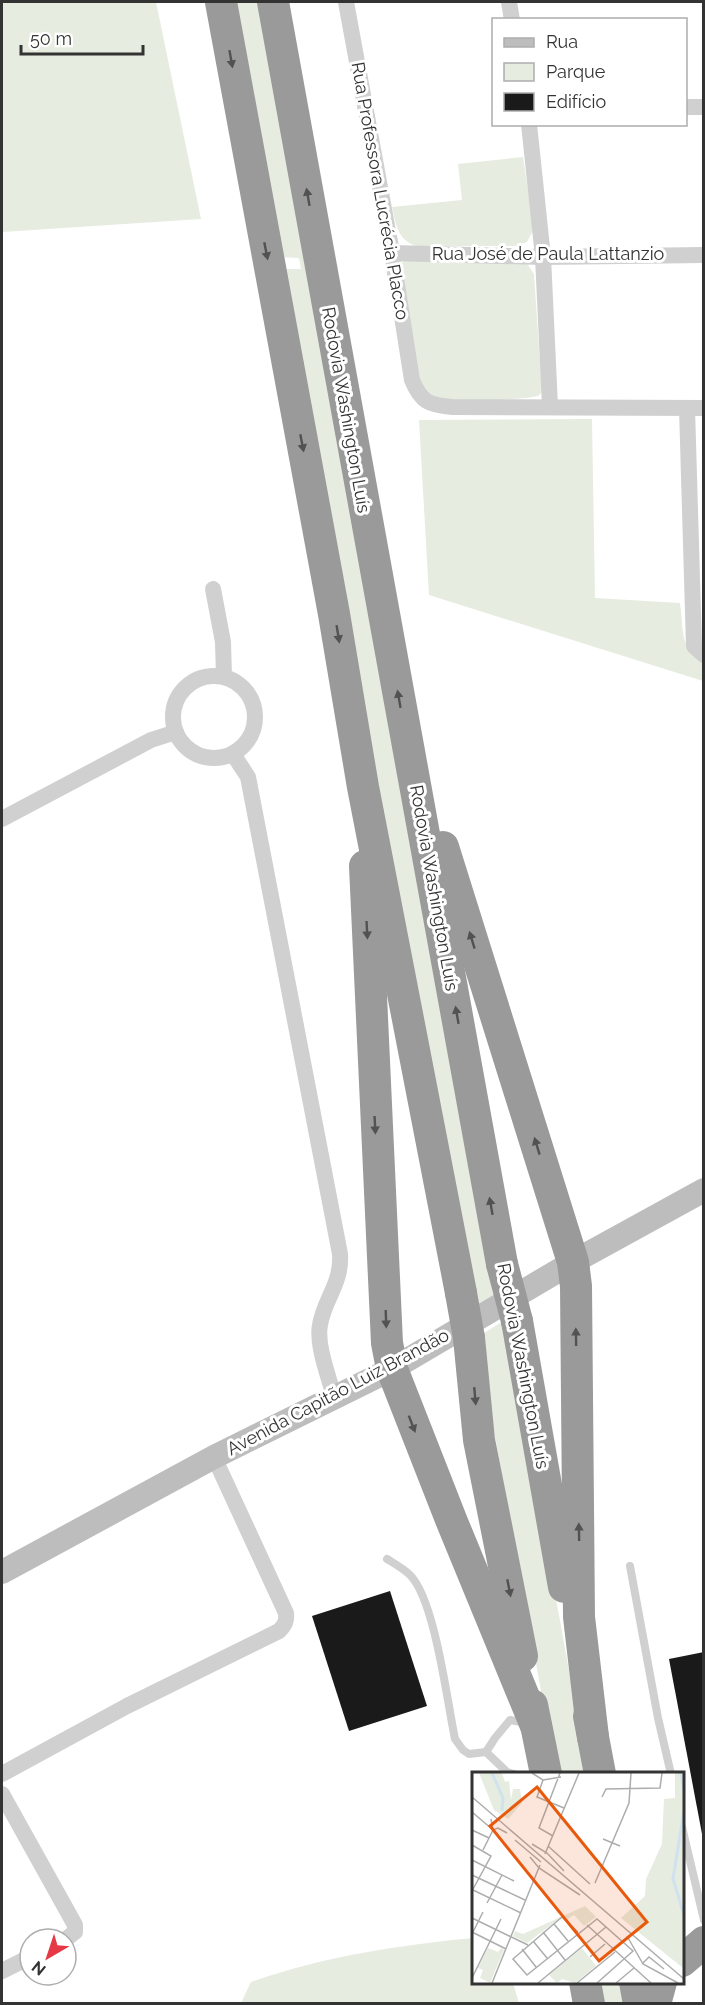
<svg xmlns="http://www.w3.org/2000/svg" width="705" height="2005" viewBox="0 0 705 2005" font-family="Raleway,sans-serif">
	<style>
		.green { fill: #e6ecdf }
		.building { fill: #1a1a1a }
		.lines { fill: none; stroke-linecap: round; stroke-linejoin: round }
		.service { stroke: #d0d0d0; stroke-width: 8 }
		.minor { stroke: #d0d0d0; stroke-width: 16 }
		.secondary { stroke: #bdbdbd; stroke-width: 24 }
		.motorway { stroke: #9a9a9a; stroke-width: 32 }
		.motorway-bridge { stroke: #9a9a9a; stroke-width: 32 }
		.oneway { fill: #525252 }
		.labels { text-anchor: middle; stroke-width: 6; stroke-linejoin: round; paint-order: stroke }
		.street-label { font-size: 18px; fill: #333; stroke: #fff }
		.inset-river { fill: none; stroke: #cfe2ee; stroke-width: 3 }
		.inset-road { fill: none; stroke: #adadad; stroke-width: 1.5 }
		.view { fill: #e8590c; fill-opacity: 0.15; stroke: #e8590c; stroke-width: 3 }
		.inset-edge { fill: none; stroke: #333; stroke-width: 3 }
	</style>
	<rect width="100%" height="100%" fill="#fff"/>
	<g class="green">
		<polygon points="2,2 156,2 201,219 2,232"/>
		<polygon points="230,2 263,2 501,1294 478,1306 277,269 301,269 299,258 280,257"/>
		<path d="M 523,157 L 534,229 L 527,242 L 517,246 L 417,246 C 398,241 396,225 392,207 L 462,200 L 458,164 Z"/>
		<polygon points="404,259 520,260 528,265 534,274 542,392 538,396 527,398 449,403 425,391 416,377 401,265"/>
		<path d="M 592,419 L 595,598 L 680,603 C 684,630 679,648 703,663 L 703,681 L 429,595 L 419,420 Z"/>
		<polygon points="505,1320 588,1774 556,1774 478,1342 484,1333"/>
		<path d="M 474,1938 L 474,1982 L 513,1983 L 519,2003 L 244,2004 L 242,2001 L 251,1982 C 322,1957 398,1945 474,1938 Z"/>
		<polygon points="595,1983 627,1983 631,2003 599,2003"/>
	</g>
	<g class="building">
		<polygon points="390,1591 427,1706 349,1731 312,1616"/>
		<polygon points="704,1652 704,1834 702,1834 669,1659"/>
	</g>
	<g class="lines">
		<g class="service">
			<path d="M 387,1559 C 395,1564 404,1569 410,1575 C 435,1600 447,1701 455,1739 L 463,1750 L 469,1754 L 486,1752 L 495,1738 L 510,1720 L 527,1723"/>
			<polyline points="630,1566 658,1718 671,1774"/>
			<polyline points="486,1752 507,1772 514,1774"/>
			<polyline points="682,1827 704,1920"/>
		</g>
		<g class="minor">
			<path d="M 346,2 L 392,253 L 412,380 C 421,402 429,405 452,407 L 704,408"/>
			<polyline points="509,2 512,20"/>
			<polyline points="686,107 704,107"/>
			<polyline points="529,124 543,257 550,406"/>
			<polyline points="392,253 543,257 704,255"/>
			<polyline points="687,408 694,646 704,655"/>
			<polyline points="213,589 223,642 224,677"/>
			<circle cx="214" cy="717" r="41"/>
			<path d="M 233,754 L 248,777 L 340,1254 C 342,1284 324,1299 320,1325 C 316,1345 329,1377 334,1397"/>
			<polyline points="2,819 151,740 176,732"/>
			<path d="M 2,1774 L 127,1706 L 279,1631 C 285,1625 287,1621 286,1613 L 214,1457"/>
			<polyline points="2,1794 75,1925 75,1932 66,1939"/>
			<polyline points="2,1971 30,1957"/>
		</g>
		<polyline class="secondary" points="2,1572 214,1457 392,1369 573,1262 704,1190"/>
		<g class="motorway">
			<polyline points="221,2 334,614 363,787 461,1293"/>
			<polyline points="273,2 502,1264"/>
			<polyline points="443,847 573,1262 576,1286 579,1617 593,1737"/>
			<polyline points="365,866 387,1343 392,1369 452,1522 536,1726"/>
			<polyline points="517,1321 564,1587"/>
			<polyline points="469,1338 479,1440 522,1656"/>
			<polyline points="532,1705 546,1774"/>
			<polyline points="589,1716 600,1774"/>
			<polyline points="682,1961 704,1942"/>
			<polyline points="585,1982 589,2004"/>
			<polyline points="635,1982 639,2004"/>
			<polyline points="655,2004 661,1982"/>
		</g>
		<g class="motorway-bridge">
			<polyline points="502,1264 517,1321"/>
			<polyline points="461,1293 469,1338"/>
		</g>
	</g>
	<defs><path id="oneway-solid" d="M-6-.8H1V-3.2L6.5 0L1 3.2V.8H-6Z" transform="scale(1.5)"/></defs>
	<g class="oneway">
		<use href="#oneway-solid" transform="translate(231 59) rotate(80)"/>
		<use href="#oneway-solid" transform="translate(308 197) rotate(-100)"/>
		<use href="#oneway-solid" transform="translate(266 251) rotate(79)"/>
		<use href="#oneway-solid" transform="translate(302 443) rotate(79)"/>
		<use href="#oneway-solid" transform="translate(338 634) rotate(81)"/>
		<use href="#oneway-solid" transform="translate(399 699) rotate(-100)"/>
		<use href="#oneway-solid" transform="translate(367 930) rotate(87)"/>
		<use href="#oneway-solid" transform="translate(472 940) rotate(-107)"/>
		<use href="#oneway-solid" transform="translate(457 1015) rotate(-100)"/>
		<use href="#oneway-solid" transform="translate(375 1125) rotate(87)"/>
		<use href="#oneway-solid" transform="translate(537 1146) rotate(-107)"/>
		<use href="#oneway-solid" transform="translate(491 1206) rotate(-100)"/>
		<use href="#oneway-solid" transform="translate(386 1319) rotate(88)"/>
		<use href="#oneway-solid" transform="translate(576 1337) rotate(-91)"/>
		<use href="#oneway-solid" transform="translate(475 1396) rotate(85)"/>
		<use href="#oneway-solid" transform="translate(412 1424) rotate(69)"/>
		<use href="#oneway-solid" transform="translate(579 1532) rotate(-91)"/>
		<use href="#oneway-solid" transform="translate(509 1588) rotate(79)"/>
	</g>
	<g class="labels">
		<g class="street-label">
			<text transform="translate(380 191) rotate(80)" y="6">Rua Professora Lucrécia Placco</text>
			<text x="548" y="260">Rua José de Paula Lattanzio</text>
			<text transform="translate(346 410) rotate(80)" y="6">Rodovia Washington Luís</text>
			<text transform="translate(434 888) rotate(80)" y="6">Rodovia Washington Luís</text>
			<text transform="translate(523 1366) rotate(79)" y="6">Rodovia Washington Luís</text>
			<text transform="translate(338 1392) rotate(-28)" y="6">Avenida Capitão Luiz Brandão</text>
		</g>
	</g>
	<g transform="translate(472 1772)">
		<rect width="212" height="212" fill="#fff"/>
		<path d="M 7,1 L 30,1 L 33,10 L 37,9 L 39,28 L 41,17 L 48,17 L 50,31 L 36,47 L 22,38 ZM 203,1 L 212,1 L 211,196 L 149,146 L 173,124 L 174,107 L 190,72 L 192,27 L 203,26 ZM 113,134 L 124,145 L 112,154 L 102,143 L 96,147 L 91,144 L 55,171 L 41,164 L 43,159 L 51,162 ZM 16,176 L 26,180 L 29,176 L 32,178 L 18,211 L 8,206 L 11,198 L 6,196 ZM 110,176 L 124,194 L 103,211 L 90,207 L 85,211 L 77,203 Z" fill="#e6ecdf"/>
		<path class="inset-river" d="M 20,1 L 31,26 L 30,39M 209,1 L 212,19M 212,39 L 201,107 L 212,143"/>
		<path class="inset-road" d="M 60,1 L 71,8 L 65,25 L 92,36M 71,8 L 89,5M 0,25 L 212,207M 130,25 L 134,17 L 188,16 L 190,1M 0,40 L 21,58 L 11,78M 19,47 L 21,58 L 26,56 L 35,61M 0,58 L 17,66M 81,64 L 67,56 L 88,1M 131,67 L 148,74M 43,68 L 69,90M 60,72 L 75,81 L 92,99M 0,73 L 19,84 L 0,119M 76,74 L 118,112M 73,82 L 107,1M 58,85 L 67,96 L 108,123M 0,88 L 42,109M 0,103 L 53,128M 123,111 L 157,31 L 159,1M 1,118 L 49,141M 15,131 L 30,103M 0,146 L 56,173M 82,152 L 96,169M 115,153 L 179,211M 0,160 L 34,177M 71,160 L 93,188M 106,160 L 90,145 L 41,187 L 55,203 L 125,147 L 161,179 L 125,211M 0,162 L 11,140M 155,164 L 171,192 L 206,211M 61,169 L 75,186M 50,177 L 64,195M 118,185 L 133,172M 171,191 L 177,185 L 192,197M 0,206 L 29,147M 20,211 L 68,93M 66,211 L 134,155M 105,211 L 143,180M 144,211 L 162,196"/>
		<path class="view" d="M 65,15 L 175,150 L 127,189 L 18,54 Z"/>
		<rect width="212" height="212" class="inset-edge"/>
	</g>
	<rect width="705" height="2005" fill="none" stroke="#333333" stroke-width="6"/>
	<rect x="492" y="18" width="195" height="108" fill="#ffffff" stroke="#adadad" stroke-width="1.5"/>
	<rect x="504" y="38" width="30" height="9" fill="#bdbdbd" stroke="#adadad" stroke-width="1.5"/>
	<text x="546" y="48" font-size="18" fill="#333333">Rua</text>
	<rect x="504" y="63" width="30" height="18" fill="#e6ecdf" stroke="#adadad" stroke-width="1.5"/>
	<text x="546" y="78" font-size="18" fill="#333333">Parque</text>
	<rect x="504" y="93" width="30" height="18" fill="#1a1a1a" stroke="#adadad" stroke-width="1.5"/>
	<text x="546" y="108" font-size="18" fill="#333333">Edifício</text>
	<g transform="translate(48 1957) rotate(219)"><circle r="28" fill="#ffffff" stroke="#adadad" stroke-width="1.5"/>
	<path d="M0-4.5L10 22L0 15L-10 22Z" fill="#e63946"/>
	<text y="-9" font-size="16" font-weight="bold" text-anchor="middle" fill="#333333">N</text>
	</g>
	<path d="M21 45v9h122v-9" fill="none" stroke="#333333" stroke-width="3"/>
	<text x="30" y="45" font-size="18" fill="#333333" stroke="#ffffff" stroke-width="4.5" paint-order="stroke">50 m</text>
</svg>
